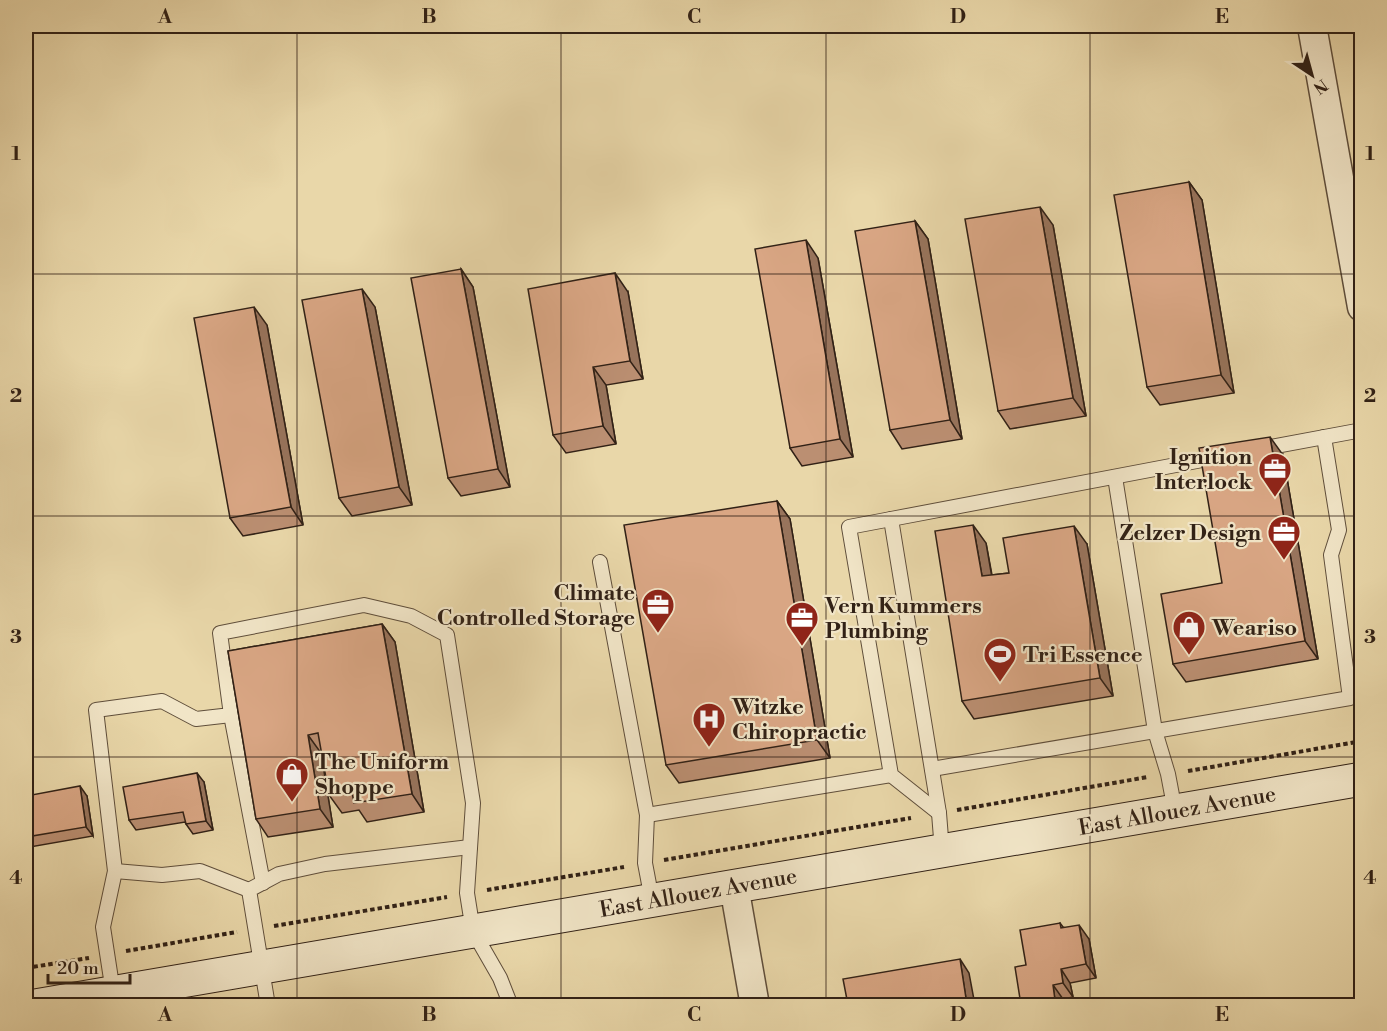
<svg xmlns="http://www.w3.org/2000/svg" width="1387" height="1031" viewBox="0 0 1387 1031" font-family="'Libre Bodoni',serif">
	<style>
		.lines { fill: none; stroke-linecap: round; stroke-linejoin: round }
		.lane-casing { stroke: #5f4e3b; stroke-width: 16 }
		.street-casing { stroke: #5f4e3b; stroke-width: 31 }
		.secondary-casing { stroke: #312116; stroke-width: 35 }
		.path { stroke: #312116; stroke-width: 4; stroke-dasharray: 4.5 3; stroke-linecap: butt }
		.lane { stroke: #f1e5c7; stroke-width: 14 }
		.street { stroke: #f1e5c7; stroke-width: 28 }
		.secondary { stroke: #f1e5c7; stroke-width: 33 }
		.wall { fill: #bb8f72; stroke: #312116; stroke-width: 1.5 }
		.shaded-wall { fill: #98745c; stroke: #312116; stroke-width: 1.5 }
		.building { fill: #d9a684; stroke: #312116; stroke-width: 1.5 }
		.grid { fill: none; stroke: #312116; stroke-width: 1.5; stroke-opacity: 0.55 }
		.labels { text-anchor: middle; stroke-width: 4.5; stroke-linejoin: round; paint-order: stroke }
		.poi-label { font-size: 22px; font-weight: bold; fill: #312116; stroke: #f1e5c7; text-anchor: start }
		.street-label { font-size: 22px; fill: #312116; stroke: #f1e5c7 }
		.neatline { fill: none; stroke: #312116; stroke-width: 2 }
		.grid-label { font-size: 20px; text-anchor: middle; font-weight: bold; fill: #312116 }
	</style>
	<rect width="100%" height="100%" fill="#e9d7a9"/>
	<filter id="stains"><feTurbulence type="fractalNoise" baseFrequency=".00333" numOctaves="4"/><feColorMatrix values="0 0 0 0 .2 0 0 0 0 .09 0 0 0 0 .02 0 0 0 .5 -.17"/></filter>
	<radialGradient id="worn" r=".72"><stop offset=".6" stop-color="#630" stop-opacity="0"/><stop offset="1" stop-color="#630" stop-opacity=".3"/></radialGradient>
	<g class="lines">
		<g class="lane-casing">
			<g id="lane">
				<polyline points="1260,449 1362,430"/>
				<polyline points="1115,477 1155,731 1168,774 1175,811"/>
				<polyline points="891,519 849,527 891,775 939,813"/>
				<polyline points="600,562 647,815 645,863 652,900"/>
				<polyline points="231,715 263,883"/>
				<polyline points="932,769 1350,698 1331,555 1339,530 1324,437"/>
				<polyline points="647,815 891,775"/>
				<polyline points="942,851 939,813 891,519 1218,457"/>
				<polyline points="115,871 162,875 200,871 249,890"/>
				<polyline points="113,992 103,927 115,871 96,710 162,701 196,719 231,715 220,633 364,605 411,616 447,635 473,803 467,893 473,931 500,978 511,1006"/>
				<polyline points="268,1006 249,890 279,874 325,864 470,847"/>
			</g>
		</g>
		<g class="street-casing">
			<g id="street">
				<polyline points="1312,26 1362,307"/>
				<polyline points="734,886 755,1006"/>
			</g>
		</g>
		<g class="secondary-casing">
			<polyline id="secondary" points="35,1006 1362,779"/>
		</g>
		<g class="path">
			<polyline points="1188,771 1362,741"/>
			<polyline points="957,810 1148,777"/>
			<polyline points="664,860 911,818"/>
			<polyline points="487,890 624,867"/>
			<polyline points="274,926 447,897"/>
			<polyline points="126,951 237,932"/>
			<polyline points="26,968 89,958"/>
		</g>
		<use href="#lane" class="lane"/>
		<use href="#street" class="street"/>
		<use href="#secondary" class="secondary"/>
	</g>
	<g class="wall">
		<polygon points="1189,182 1202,200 1234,393 1160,405 1147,387"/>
		<polygon points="915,221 928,239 962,439 902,449 890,430"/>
		<polygon points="1053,225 1086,416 1010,429 998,411"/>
		<polygon points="818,258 853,457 802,466 790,448"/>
		<polygon points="461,269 473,287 510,487 461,496 448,478"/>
		<polygon points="628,292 643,379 606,385 616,444 566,453 553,435"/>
		<polygon points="375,307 412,505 352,516 339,498"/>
		<polygon points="267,325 303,525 243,536 230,518"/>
		<polygon points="1283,455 1318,659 1186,682 1173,664 1222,583"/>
		<polygon points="777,501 790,519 830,758 679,783 666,765"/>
		<polygon points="986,543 992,575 1009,573 1087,544 1113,696 974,719 962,701"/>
		<polygon points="382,624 395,642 424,812 367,822 359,810 342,813 329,795 322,753 321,753 333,827 268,837 256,819 228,651"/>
		<polygon points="204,782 213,830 193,834 186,824 185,822 136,830 129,820"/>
		<polygon points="26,796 87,796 93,836 30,847 26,840"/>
		<polygon points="1060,923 1063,927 1089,939 1096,978 1070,983 1073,997 1063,999 1064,1005 1022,1005 1026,965"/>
	</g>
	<g class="shaded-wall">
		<polygon points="1189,182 1202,200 1234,393 1221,375"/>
		<polygon points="1040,207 1053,225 1086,416 1073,398"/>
		<polygon points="915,221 928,239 962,439 950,420"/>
		<polygon points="806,240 818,258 853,457 840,439"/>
		<polygon points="461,269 473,287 510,487 498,469"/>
		<polygon points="615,273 628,292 643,379 630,361"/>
		<polygon points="362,289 375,307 412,505 399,487"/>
		<polygon points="254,307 267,325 303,525 291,507"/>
		<polygon points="593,367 606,385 616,444 603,426"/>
		<polygon points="1270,437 1283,455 1318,659 1305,641"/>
		<polygon points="777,501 790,519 830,758 817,740"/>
		<polygon points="973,525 986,543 995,595 982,576"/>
		<polygon points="1074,526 1087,544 1113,696 1100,678"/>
		<polygon points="382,624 395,642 424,812 412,794"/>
		<polygon points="308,735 321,753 333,827 320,809"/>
		<polygon points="197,773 204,782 213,830 206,821"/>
		<polygon points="80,786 87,796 93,836 86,827"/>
		<polygon points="1079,925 1089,939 1096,978 1086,964"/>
		<polygon points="960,959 969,973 975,1005 967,1005"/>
		<polygon points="1061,969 1070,983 1073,997 1063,983"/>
		<polygon points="1053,985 1063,999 1064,1005 1059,1005 1055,1000"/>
	</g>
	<g class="building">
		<polygon points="1189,182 1221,375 1147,387 1114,195"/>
		<polygon points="1040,207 1073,398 998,411 965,219"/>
		<polygon points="915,221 950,420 890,430 855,231"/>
		<polygon points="806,240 840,439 790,448 755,249"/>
		<polygon points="461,269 498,469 448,478 411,278"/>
		<polygon points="615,273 630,361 593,367 603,426 553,435 528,289"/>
		<polygon points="362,289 399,487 339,498 302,300"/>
		<polygon points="254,307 291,507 230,518 194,318"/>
		<polygon points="1270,437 1305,641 1173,664 1161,594 1222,583 1199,448"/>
		<polygon points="777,501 817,740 666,765 624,525"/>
		<polygon points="973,525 982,576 1009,573 1003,538 1074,526 1100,678 962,701 935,531"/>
		<polygon points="382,624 412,794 354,803 352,792 329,795 318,733 308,735 320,809 256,819 228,651"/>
		<polygon points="197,773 206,821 186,824 183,812 129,820 123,787"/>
		<polygon points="80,786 86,827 26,837 26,796"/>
		<polygon points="1060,923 1061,928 1079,925 1086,964 1061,969 1063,983 1053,985 1055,1000 1021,1005 1015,967 1026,965 1020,930"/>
		<polygon points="960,959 967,1005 848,1005 843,979"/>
	</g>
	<path class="grid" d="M 297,26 L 297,1006M 561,26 L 561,1006M 826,26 L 826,1006M 1090,26 L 1090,1006M 26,274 L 1362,274M 26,516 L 1362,516M 26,757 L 1362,757"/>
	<defs>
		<g id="office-pin" transform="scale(1.725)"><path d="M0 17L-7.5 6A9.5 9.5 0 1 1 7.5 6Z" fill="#8f2418" stroke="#f1e5c7"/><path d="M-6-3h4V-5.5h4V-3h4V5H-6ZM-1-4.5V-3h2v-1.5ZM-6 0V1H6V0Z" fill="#fff"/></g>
		<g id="shop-pin" transform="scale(1.725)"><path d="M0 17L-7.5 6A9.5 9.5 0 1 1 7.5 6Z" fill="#8f2418" stroke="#f1e5c7"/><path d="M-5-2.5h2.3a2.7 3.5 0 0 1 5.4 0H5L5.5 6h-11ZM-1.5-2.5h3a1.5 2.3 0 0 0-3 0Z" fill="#fff"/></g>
		<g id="stadium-pin" transform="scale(1.725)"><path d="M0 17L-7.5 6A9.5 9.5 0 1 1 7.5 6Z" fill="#8f2418" stroke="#f1e5c7"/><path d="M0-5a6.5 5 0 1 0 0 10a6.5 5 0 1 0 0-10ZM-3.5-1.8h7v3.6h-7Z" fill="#fff"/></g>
		<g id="hospital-pin" transform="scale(1.725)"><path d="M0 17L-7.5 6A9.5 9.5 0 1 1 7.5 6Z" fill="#8f2418" stroke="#f1e5c7"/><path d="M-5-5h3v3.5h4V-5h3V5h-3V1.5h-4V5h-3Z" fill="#fff"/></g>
	</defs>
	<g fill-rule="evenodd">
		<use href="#office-pin" x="1275" y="469"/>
		<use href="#office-pin" x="1284" y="532"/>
		<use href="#office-pin" x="658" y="605"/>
		<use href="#office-pin" x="802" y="618"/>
		<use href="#shop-pin" x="1189" y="627"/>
		<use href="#stadium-pin" x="1000" y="654"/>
		<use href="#hospital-pin" x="709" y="719"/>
		<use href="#shop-pin" x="292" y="774"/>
	</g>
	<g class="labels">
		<g class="poi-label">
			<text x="1252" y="464" text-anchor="end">Ignition<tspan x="1252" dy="25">Interlock</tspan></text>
			<text x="1261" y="540" text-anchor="end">Zelzer Design</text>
			<text x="635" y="600" text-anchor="end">Climate<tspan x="635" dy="25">Controlled Storage</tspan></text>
			<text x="825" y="613">Vern Kummers<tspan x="825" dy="25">Plumbing</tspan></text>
			<text x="1212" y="635">Weariso</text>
			<text x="1023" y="662">Tri Essence</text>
			<text x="732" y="714">Witzke<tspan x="732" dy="25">Chiropractic</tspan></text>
			<text x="315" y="769">The Uniform<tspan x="315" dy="25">Shoppe</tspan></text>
		</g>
		<g class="street-label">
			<text transform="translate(1177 810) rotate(-10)" y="8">East Allouez Avenue</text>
			<text transform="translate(698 892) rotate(-10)" y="8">East Allouez Avenue</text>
		</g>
	</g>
	<rect width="1387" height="1031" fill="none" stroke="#e9d7a9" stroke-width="66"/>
	<g transform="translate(1312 75) rotate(144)" stroke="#f1e5c7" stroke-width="4.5" paint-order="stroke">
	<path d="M0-4.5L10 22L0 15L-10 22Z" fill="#312116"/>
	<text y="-9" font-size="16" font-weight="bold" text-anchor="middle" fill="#312116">N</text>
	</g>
	<path d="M48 974v9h82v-9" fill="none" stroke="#312116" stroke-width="3"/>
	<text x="57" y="974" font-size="18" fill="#312116" stroke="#f1e5c7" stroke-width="4.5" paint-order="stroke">20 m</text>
	<rect x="33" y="33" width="1321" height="965" class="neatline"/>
	<g class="grid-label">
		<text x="165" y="23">A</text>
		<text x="429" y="23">B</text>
		<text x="694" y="23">C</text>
		<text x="958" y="23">D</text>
		<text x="1222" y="23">E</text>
		<text x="16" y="160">1</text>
		<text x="1370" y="160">1</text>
		<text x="16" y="402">2</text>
		<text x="1370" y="402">2</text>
		<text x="16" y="643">3</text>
		<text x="1370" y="643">3</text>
		<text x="16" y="884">4</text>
		<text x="1370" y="884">4</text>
		<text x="165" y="1021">A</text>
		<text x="429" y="1021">B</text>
		<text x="694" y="1021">C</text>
		<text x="958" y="1021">D</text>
		<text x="1222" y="1021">E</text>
	</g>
	<rect width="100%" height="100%" filter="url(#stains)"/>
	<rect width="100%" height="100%" fill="url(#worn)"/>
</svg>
